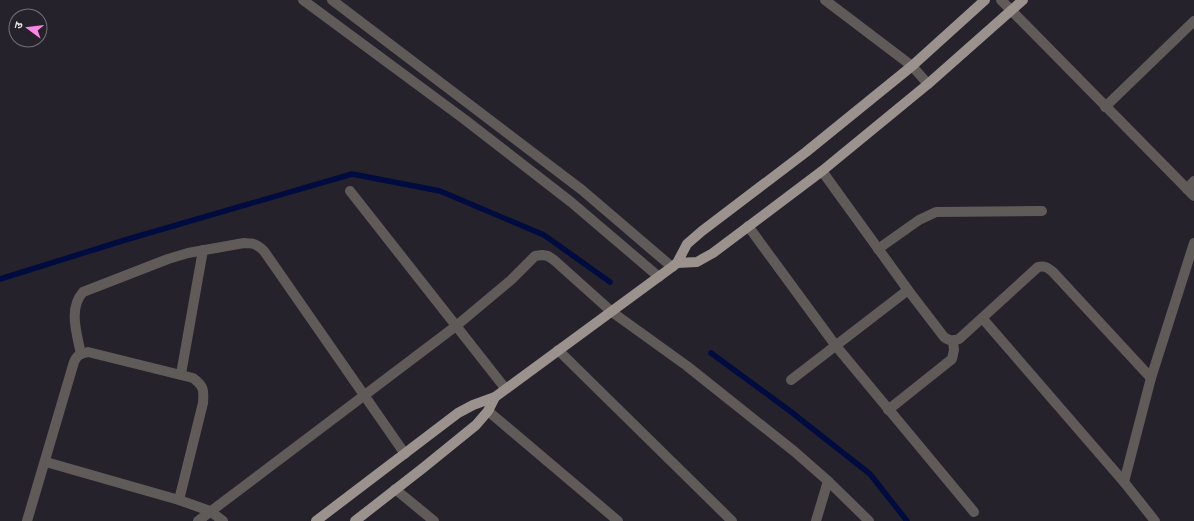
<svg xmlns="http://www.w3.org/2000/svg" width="1194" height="521" viewBox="0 0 1194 521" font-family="'Open Sans','Noto Sans Devanagari',sans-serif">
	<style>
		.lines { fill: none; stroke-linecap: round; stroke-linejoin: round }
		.stream { stroke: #000b3f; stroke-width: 5.5 }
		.minor { stroke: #605b59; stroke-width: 10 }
		.tertiary { stroke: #605b59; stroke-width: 10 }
		.primary { stroke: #9c928d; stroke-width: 10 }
	</style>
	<rect width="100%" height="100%" fill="#25222b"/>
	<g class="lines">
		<g class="stream">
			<polyline points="0,279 125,240 352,174 440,191 544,235 610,282"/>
			<polyline points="711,353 790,411 870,474 907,521"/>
		</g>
		<g class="minor">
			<polyline points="303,0 464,119 571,202 659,277"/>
			<polyline points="332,0 582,190 672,267"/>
			<polyline points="825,0 912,66 928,84"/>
			<polyline points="1105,107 1194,21"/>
			<path d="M 822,171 L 908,290 L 944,337 C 949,341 953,341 959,339 L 1038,267 C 1045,265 1048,268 1053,272 L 1151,378"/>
			<polyline points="1187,189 1194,181"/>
			<polyline points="350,191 505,388"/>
			<polyline points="748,226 836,346 974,512"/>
			<polyline points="878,249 919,220 936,212 1042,211"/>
			<polyline points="983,319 1124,482 1155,521"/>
			<polyline points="558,350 732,521"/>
			<path d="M 81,354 C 77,334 68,309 83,292 L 168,259 L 188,253 L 244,243 C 253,243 257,244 264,251 L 405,454"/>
			<polyline points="181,374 203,250"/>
			<polyline points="791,380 908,290"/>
			<polyline points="888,410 952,359 954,350 953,341"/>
			<polyline points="488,411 618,521"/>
			<polyline points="46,462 179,500 210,511 223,521"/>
			<polyline points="1124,482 1151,378 1194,243"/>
			<polyline points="395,489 434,521"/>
			<path d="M 27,521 L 74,362 C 77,355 80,354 88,352 L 193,378 C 204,386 204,390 203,403 L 179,500"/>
			<polyline points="198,521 456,326 511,280 535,256 542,255 548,256 554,260 612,312 687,366 795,452 828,481 869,521"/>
			<polyline points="816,521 828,481"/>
		</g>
		<polyline class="tertiary" points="1001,0 1194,196"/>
		<g class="primary">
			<polyline points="677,263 697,262 713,253 822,171 928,84 1023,0"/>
			<polyline points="316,521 458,413 473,405 495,397 672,267 677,263 687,244 702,231 806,152 912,66 985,0"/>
			<polyline points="355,521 423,468 476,425 488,411 495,397"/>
		</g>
	</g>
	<g transform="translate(28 28) rotate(285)"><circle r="19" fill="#25222b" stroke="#737179"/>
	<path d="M0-3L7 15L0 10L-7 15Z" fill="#fb86e5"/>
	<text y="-6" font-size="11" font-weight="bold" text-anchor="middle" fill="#e9e8ee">उ</text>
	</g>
</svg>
